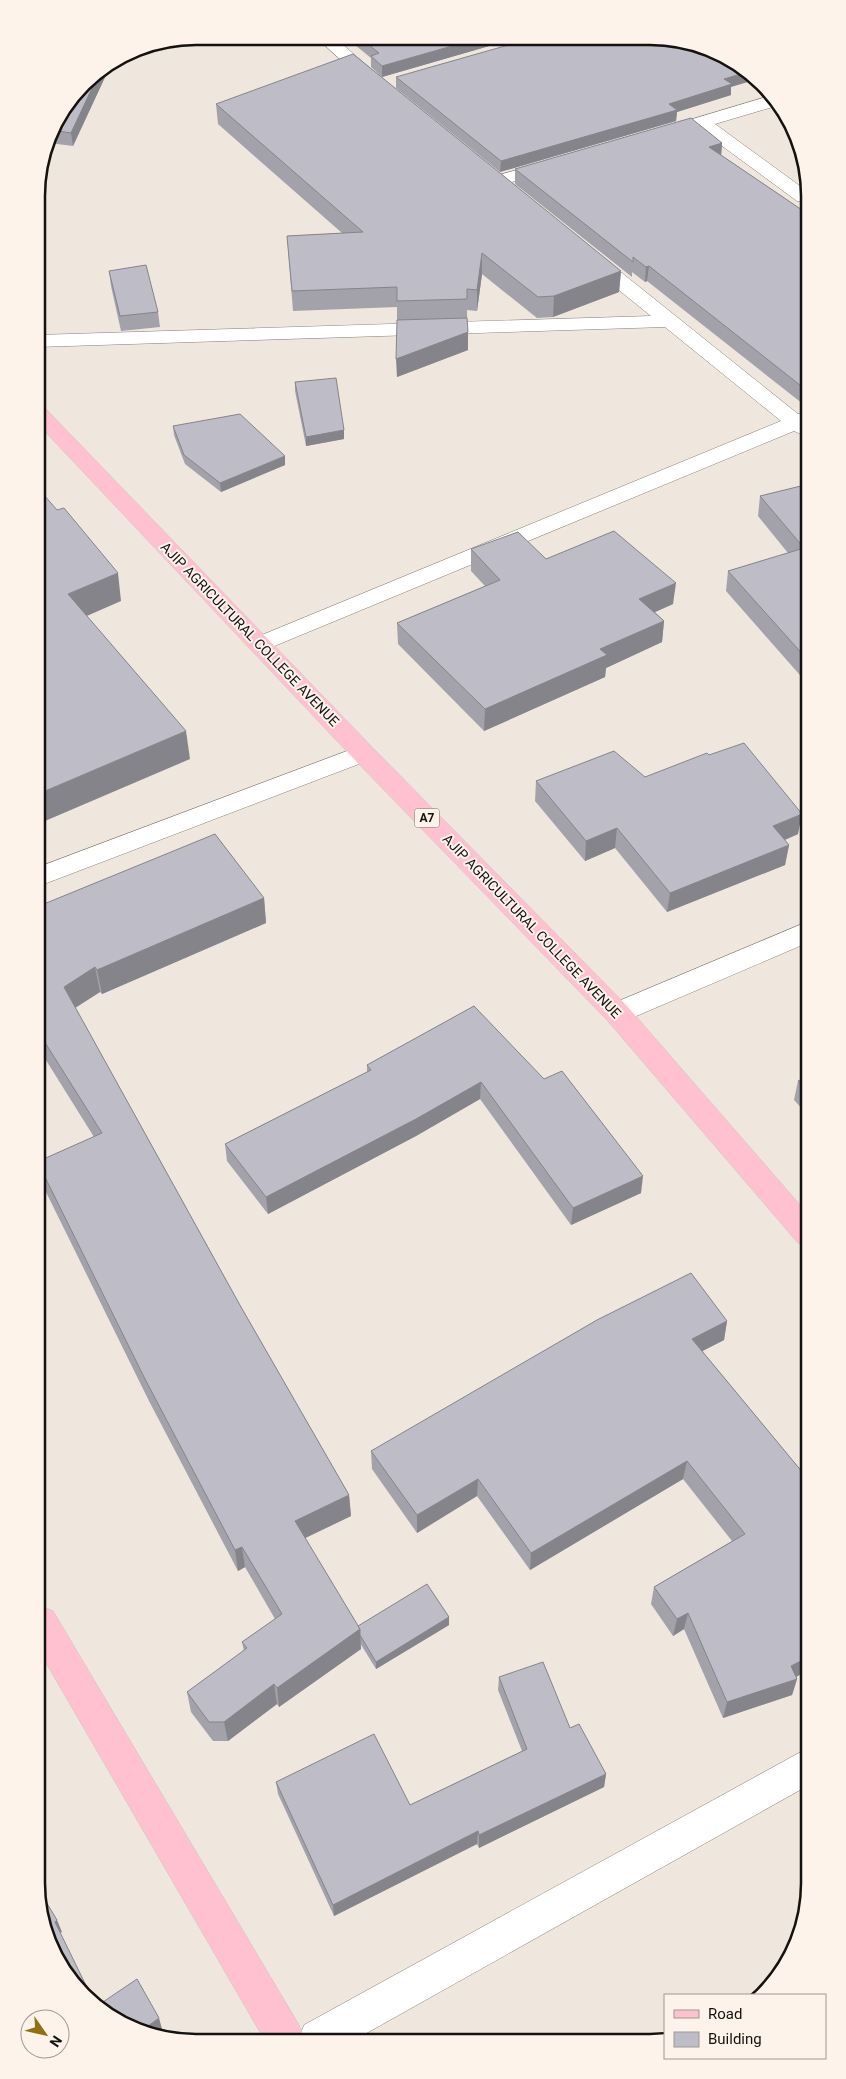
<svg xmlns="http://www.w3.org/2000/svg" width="846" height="2079" viewBox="0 0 846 2079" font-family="Roboto,sans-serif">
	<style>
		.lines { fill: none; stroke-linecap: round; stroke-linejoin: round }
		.minor-casing { stroke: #888077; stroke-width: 1 }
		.major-casing { stroke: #c7c6c5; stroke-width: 1 }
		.minor { fill: #fff; fill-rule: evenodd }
		.major { fill: #ffc0d0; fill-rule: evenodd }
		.wall { fill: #a3a2ab }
		.shaded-wall { fill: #85848b }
		.building { fill: #bebcc7; stroke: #85848b }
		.labels { text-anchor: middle; stroke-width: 4; stroke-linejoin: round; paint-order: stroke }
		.shield { fill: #fdf3ea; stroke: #5a5550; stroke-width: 1 }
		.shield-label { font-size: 12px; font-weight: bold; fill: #14110e }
		.street-label { font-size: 14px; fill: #14110e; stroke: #fdf3ea }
		.rim { fill: none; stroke: #14110e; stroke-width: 2.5 }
	</style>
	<rect width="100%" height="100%" fill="#efe6dd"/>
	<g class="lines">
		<g class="minor-casing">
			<g id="minor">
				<polygon points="316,37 334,37 381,78 384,82 381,86 375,87 369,86"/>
				<polygon points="770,96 776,106 715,124 804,189 805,202 797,201 699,129 662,139 656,138 653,134 656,130"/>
				<polygon points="551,161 557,162 560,166 557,170 497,186 491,185 488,181 491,177"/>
				<polygon points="590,251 597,253 798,414 805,413 805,436 794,431 260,652 252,649 248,644 252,639 781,421 665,327 37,347 37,335 651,316 583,261 580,257 583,253"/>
				<polygon points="363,745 372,747 375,753 372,759 39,886 39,867"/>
				<polygon points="807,922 807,943 627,1020 617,1023 607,1020 603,1013 607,1006"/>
				<polygon points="809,1749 809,1785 356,2039 299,2039 304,2025 797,1754"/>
			</g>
		</g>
		<g class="major-casing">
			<g id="major">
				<polygon points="37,405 44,407 372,747 627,1006 807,1213 808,1246 798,1243 607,1020 354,759 37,423"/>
				<polygon points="41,1606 53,1611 299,2025 304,2039 264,2039 41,1654"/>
			</g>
		</g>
		<use href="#minor" class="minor"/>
		<use href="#major" class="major"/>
	</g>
	<g class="wall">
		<polygon points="350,37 517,38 382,77 371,67 371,58 355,45 355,41"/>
		<polygon points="105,67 106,75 73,146 49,143 47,147 53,125 91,76"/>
		<polygon points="396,77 731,87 731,95 677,112 676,121 500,172 396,88"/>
		<polygon points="216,104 621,271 619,292 553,317 537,318 482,274 477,311 467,310 468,350 397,377 397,307 293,311 287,236 342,233 218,124"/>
		<polygon points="722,143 721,155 805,212 805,403 803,404 647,281 645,282 632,272 632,277 515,184 515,169"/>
		<polygon points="109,271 158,312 160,327 121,331 111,286"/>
		<polygon points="295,382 344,430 344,439 306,446 295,391"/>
		<polygon points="173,426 285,456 285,465 221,492 185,464 174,435"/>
		<polygon points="805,485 806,682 726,591 728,571 788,553 758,516 760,496"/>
		<polygon points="471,549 546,559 673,604 655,612 664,621 662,642 606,668 605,677 484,731 398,644 397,623 485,586 471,571"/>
		<polygon points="645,777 798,834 785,840 789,845 785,865 667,912 615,848 585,861 535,801 536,781"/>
		<polygon points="264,898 266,923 102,994 100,992 75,1007 241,1307 349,1495 351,1516 305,1538 358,1626 449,1617 449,1625 376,1669 360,1643 361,1649 279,1707 277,1704 228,1741 213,1741 191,1712 187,1692 244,1651 242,1642 275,1619 245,1567 238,1571 149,1401 43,1186 39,1169 39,1161 94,1137 39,1049 39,906"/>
		<polygon points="474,1006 641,1193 571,1225 480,1099 416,1136 268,1214 227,1161 225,1144 367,1072 367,1065"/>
		<polygon points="807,1077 807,1114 794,1100 798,1081"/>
		<polygon points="727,1321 724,1340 702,1351 808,1479 809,1670 796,1677 797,1679 792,1695 723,1718 684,1629 673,1636 651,1604 654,1587 732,1541 683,1479 530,1570 477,1496 417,1533 372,1469 371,1451"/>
		<polygon points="499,1677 570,1728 606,1774 604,1787 479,1848 477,1844 334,1916 278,1794 276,1782 410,1805 522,1751 498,1690"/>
	</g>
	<g class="shaded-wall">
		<polygon points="480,38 517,38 382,77 382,66"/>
		<polygon points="105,67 106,75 73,146 71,133 101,69"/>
		<polygon points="747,72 758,79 731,87 731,95 677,112 676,121 500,172 501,161 669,104 724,79"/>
		<polygon points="722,143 721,158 709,147"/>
		<polygon points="482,253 482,274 477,311 477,290"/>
		<polygon points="649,266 647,281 645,282 646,267"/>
		<polygon points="621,271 619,292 553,317 554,296"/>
		<polygon points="468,332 468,350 397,377 396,359"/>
		<polygon points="805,389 805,403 803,404"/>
		<polygon points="344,430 344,439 306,446 306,437"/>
		<polygon points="285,456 285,465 221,492 220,483"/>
		<polygon points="118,573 121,601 73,622 68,594"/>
		<polygon points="676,583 673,604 637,620 639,599"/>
		<polygon points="664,621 662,642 606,668 605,677 484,731 485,709 600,649"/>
		<polygon points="186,731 190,759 38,824 38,794"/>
		<polygon points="802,814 798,834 770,846 773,826"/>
		<polygon points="617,828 615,848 585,861 586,841"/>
		<polygon points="789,845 785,865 667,912 670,893"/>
		<polygon points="264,898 266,923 102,994 97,970"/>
		<polygon points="95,967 100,992 69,1012 64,987"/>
		<polygon points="481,1082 480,1099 416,1136 268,1214 266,1197"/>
		<polygon points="643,1176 641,1193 571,1225 573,1208"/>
		<polygon points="727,1321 724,1340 689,1358 692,1339"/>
		<polygon points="687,1461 683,1479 530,1570 531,1553"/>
		<polygon points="478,1479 477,1496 417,1533 417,1515"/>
		<polygon points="349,1495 351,1516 297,1542 295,1521"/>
		<polygon points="242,1547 245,1567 238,1571 235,1550"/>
		<polygon points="688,1613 684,1629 673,1636 677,1619"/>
		<polygon points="449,1617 449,1625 376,1669 376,1662"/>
		<polygon points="360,1629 361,1649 279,1707 277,1688"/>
		<polygon points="809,1657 809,1670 786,1682 791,1666"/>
		<polygon points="797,1679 792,1695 723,1718 727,1702"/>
		<polygon points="274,1684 277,1704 228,1741 224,1722"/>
		<polygon points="606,1774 604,1787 479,1848 479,1835"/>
		<polygon points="478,1831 477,1844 334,1916 333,1905"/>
		<polygon points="57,1920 62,1932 60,1933 55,1922"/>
		<polygon points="159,2018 162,2029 155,2035 144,2029"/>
	</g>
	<g class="building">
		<polygon points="359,37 480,38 382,66 371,56 379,53"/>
		<polygon points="533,38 681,39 721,53 747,72 724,79 732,84 669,104 677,110 501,161 396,77"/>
		<polygon points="353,54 621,271 554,296 538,297 482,253 477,290 467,289 467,299 397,301 397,287 292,291 287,236 363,232 216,104"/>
		<polygon points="101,69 71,133 52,130 53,125 91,76"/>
		<polygon points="691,118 722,143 709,147 805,212 805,389 649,266 646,267 633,257 633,262 515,169"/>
		<polygon points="146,265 158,312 120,316 109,271"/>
		<polygon points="467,318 468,332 396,359 397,320"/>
		<polygon points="336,378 344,430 306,437 295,382"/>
		<polygon points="240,414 285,456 220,483 184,455 173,426"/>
		<polygon points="805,485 806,658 728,571 804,548 760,496"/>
		<polygon points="37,487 57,510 64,508 118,573 68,594 186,731 38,794"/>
		<polygon points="614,531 676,583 639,599 664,621 600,649 607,655 485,709 397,623 500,580 471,549 518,532 546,559"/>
		<polygon points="744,743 802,814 773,826 789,845 670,893 617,828 586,841 536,781 614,751 645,777 707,753 709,755"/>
		<polygon points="215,834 264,898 97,970 95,967 64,987 241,1307 349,1495 295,1521 360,1629 277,1688 274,1684 224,1722 209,1722 187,1692 247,1648 242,1642 282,1614 242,1547 235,1550 145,1379 39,1165 39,1161 102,1133 39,1033 39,906"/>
		<polygon points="474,1006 544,1079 562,1071 643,1176 573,1208 481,1082 416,1119 266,1197 225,1144 371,1070 367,1065"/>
		<polygon points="807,1077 807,1091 798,1081"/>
		<polygon points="691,1273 727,1321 692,1339 808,1479 809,1657 791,1666 797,1679 727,1702 688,1613 677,1619 654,1587 745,1534 687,1461 531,1553 478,1479 417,1515 371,1451 597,1320"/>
		<polygon points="427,1584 449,1617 376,1662 360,1635 360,1629 358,1626"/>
		<polygon points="543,1662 570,1728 579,1724 606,1774 479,1835 478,1831 333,1905 276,1782 374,1734 410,1805 527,1749 499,1677"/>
		<polygon points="42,1895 57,1920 55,1922 96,2006 91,2003 58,1963 42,1924"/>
		<polygon points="137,1979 159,2018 144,2029 97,2006"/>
	</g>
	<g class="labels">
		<rect class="shield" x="414.5" y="808.5" width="25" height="19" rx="4"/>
		<g class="shield-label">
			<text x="427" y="822">A7</text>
		</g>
		<g class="street-label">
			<text transform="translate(250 634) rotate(46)" y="5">AJIP AGRICULTURAL COLLEGE AVENUE</text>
			<text transform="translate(532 926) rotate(46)" y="5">AJIP AGRICULTURAL COLLEGE AVENUE</text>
		</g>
	</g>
	<path d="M0 0H846V2079H0ZM196 45H650A151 151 0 0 1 801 196V1883A151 151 0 0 1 650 2034H196A151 151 0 0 1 45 1883V196A151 151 0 0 1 196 45Z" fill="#fdf3ea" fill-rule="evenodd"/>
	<path class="rim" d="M196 45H650A151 151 0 0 1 801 196V1883A151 151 0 0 1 650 2034H196A151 151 0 0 1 45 1883V196A151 151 0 0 1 196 45Z"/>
	<rect x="664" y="1994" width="162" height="65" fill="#fdf3ea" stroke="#a09992"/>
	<rect x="674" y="2010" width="25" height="8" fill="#ffc0d0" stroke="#a09992"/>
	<text x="708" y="2019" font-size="15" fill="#14110e">Road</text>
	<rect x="674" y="2032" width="25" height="15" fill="#bebcc7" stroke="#a09992"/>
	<text x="708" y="2044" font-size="15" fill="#14110e">Building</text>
	<g transform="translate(45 2034) rotate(124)"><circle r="24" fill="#fdf3ea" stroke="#a09992"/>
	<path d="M0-4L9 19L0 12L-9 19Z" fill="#8e7115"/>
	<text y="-8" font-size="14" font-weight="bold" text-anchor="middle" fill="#14110e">N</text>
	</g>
</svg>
